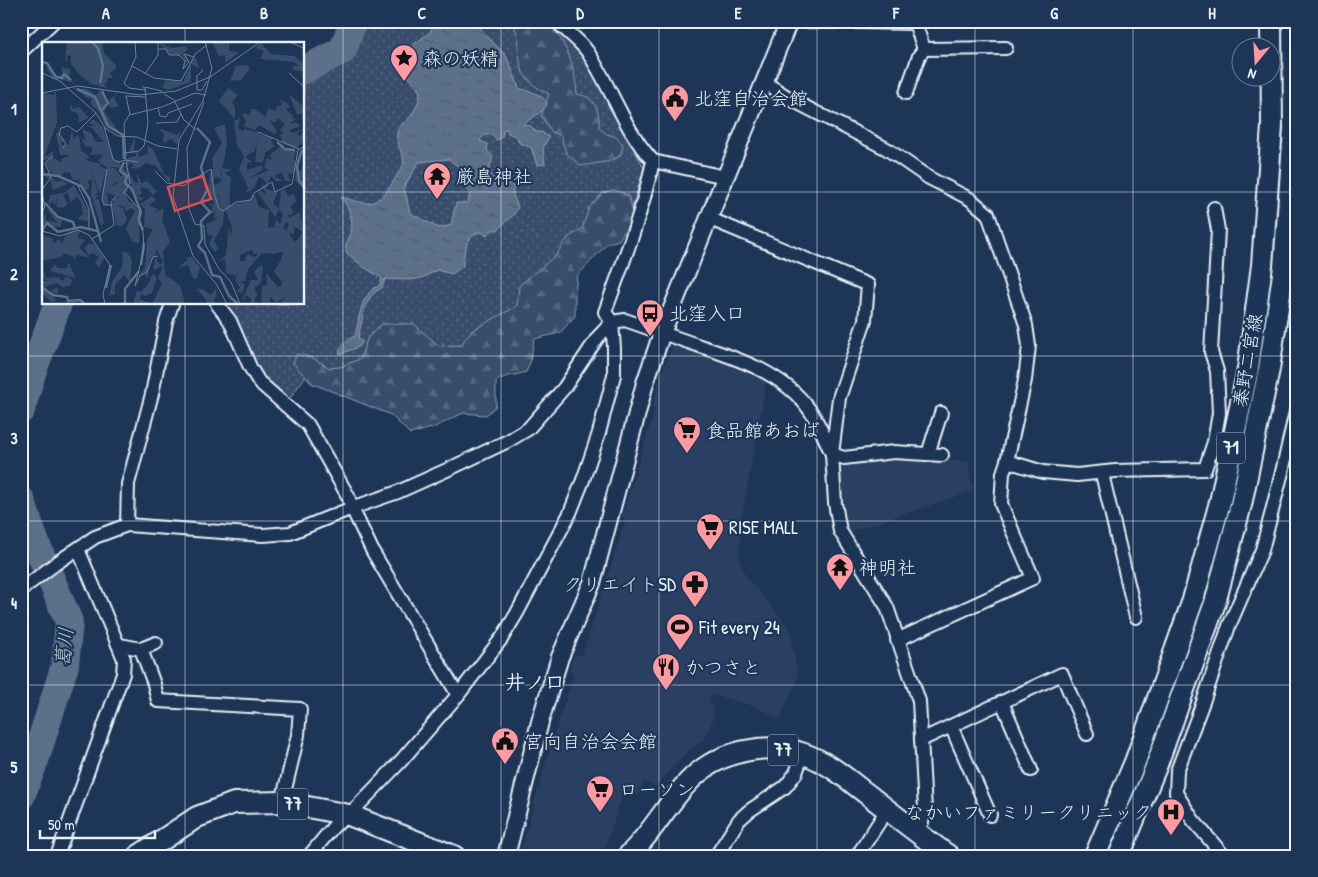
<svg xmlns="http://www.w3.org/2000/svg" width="1318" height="877" viewBox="0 0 1318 877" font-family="'Patrick Hand','Klee One',sans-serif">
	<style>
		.built { fill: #2a4162 }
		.grass { fill: url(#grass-dots); stroke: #909fb2 }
		.forest { fill: url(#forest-firs); stroke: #909fb2 }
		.water { fill: url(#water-ripples); stroke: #95a4b5; fill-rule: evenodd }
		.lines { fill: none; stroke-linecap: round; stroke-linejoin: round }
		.river { stroke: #5d7089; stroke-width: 28 }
		.minor-casing { stroke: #e8f1f8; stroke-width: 16 }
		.tertiary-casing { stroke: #e8f1f8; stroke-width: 20 }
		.primary-casing { stroke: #e8f1f8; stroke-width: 24 }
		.minor { stroke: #1d3557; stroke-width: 12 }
		.tertiary { stroke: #1d3557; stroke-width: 16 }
		.primary { stroke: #1d3557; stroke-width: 20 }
		.grid { fill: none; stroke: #e8f1f8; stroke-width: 1; stroke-opacity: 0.55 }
		.labels { text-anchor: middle; stroke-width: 4.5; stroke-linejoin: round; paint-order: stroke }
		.shield { fill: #1d3557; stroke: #abb9c8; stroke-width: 1 }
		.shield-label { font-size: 18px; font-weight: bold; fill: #e8f1f8 }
		.poi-label { font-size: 19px; fill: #e8f1f8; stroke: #1d3557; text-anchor: start }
		.street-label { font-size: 19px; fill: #e8f1f8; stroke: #1d3557 }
		.water-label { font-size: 20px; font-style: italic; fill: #b7c4d1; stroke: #1d3557 }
		.neighbourhood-label { font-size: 20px; font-weight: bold; fill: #e8f1f8; stroke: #1d3557 }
		.inset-river { fill: none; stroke: #5d7089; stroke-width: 2.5 }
		.inset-road { fill: none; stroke: #6e8097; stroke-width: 1 }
		.view { fill: #da5052; fill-opacity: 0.15; stroke: #da5052; stroke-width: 2.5 }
		.inset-edge { fill: none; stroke: #e8f1f8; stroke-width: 2.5 }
		.neatline { fill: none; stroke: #e8f1f8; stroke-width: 2 }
		.grid-label { font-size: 16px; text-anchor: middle; font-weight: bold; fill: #e8f1f8 }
	</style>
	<defs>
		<pattern id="grass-dots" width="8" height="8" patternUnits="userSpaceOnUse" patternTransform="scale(1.25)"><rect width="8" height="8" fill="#374d6c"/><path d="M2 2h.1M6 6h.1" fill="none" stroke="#546782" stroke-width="1.8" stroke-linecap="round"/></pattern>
		<pattern id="forest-firs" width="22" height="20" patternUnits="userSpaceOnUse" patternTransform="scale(1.25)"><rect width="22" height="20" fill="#374d6c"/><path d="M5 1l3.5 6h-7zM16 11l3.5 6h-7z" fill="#546782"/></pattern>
		<pattern id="water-ripples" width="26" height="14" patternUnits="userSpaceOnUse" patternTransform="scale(1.25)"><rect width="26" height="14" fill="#5d7089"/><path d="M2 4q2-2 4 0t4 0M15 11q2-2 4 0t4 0" fill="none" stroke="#505a66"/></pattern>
	</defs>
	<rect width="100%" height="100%" fill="#1d3557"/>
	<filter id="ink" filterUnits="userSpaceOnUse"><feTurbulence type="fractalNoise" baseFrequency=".02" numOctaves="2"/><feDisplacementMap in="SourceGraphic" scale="10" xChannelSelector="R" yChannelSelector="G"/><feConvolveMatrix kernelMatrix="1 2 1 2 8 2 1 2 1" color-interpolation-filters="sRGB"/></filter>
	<g filter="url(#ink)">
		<g class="built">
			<polygon points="675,340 762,373 766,384 742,515 739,558 745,575 790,629 798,677 780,719 748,704 711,695 709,700 713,708 714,718 702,741 688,751 656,786 644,782 639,795 624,790 606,846 586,856 525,856 521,850 548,754 574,674 569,672 575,654 582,656 626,519 622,517 655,409 652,408 663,370"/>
			<polygon points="910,458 968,462 973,491 849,532 841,494 839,468 843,463"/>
		</g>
		<path class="grass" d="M 362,21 L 551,21 L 579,49 L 590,66 L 644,168 L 627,223 L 595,246 L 526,335 L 305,377 L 288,401 L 260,379 L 222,304 L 304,304 L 304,80 C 331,72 354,49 362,21 Z"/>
		<g class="forest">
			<path d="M 512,21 L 549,21 C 567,47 574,62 577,94 C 581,95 586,96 589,98 C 598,105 600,118 599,128 L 607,134 L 617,137 L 623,146 L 620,156 L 610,161 L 581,166 L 566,153 L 561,136 L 552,132 L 541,116 L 549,94 C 504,72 529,54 512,21 Z"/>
			<polygon points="21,81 28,110 21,137"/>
			<polygon points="21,157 31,183 21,199"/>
			<path d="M 614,190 L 628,195 L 634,215 L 619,240 L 608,243 L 577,276 L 575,294 L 575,316 L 560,333 L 534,339 L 530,363 L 526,372 C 514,376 507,375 496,381 L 496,406 L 486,415 L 463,413 L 435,427 L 410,434 L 391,415 L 311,383 L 293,363 L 297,354 L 313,358 L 329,368 L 340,367 L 360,359 L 368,337 L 382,324 L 414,324 L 439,346 L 461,345 L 471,331 L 517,306 L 519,286 L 556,255 L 569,237 L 582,229 L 589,208 L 603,193 Z"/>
		</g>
		<path class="water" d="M 436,21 L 478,21 C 481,35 496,43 505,55 C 511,64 515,77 519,88 C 530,92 542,93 547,104 C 543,113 530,118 523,125 L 531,126 L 536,132 L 541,132 L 549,137 L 543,148 L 545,164 L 537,165 L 531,147 L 519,143 L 517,137 L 508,133 L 507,129 L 503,130 L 502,137 L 497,140 L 494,138 L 493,135 C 487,134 482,135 480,141 L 488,144 L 487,150 L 493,157 L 488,172 L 493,176 L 498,174 L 501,183 L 508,182 L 513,186 L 513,195 L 518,207 C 514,218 505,221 498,230 L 492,230 L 486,236 L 482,232 C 467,233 463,254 463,266 L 452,274 L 437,270 L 422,278 L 409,280 L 385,279 L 382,288 C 363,296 363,320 358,338 L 362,341 L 360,346 L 341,354 L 339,353 C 341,344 348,339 355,336 C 360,317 360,294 380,285 L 382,278 L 362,266 L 347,253 C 343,244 349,241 351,233 C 354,219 349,207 341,197 C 349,199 359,203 368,203 C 386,202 395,176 404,164 C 404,153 395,143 397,133 C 398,126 402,125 407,121 C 413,114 420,102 420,92 L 406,73 L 404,56 L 408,49 L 430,32 ZM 449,159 L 468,175 L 465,187 L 470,195 L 468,203 L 456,203 L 451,225 L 439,228 L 410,213 L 404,187 L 419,162 Z"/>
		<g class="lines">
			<g class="river">
				<polyline points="304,70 343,50 353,21"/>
				<polyline points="21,410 32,373 58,304"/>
				<polyline points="21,500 35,541 69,622 65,665 35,760 21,796"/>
			</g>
			<g class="minor-casing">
				<g id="minor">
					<path d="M 556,21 C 566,31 579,40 587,51 C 611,86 624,130 653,161 L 725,177"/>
					<polyline points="800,21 915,23 924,49"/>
					<polyline points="924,49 1006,48"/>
					<polyline points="21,52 54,21"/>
					<polyline points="764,82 792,100 887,149 929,178 970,199 988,214 1026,325 1029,346 1025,380 1007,461 1003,473 1001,504 1033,578 897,640"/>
					<polyline points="906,93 919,56 924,49"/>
					<polyline points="708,218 868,285 865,320 839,398 832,454 835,503 840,531 887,607 919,701 925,810 922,822 916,833"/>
					<polyline points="217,304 230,321 250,367 259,382 308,425 348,496 352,508 373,552 458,695"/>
					<polyline points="928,454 941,413"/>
					<polyline points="1007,461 1043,472 1077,475 1115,471 1205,469 1214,442 1219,413 1217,371 1211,352 1218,230 1214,208"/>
					<polyline points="1102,474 1136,617"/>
					<polyline points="127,525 128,484 152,394 166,322 172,304"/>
					<path d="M 21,590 L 55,564 L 95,537 L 127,525 L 263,535 L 290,533 L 352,508 L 398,492 L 449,469 L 508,441 L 528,429 L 564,388 L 598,337 L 612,322 L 625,320 C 648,328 671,336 694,344 C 736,358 782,372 809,409 C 819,422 825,440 832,454 L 844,458 L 894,452 L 942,455"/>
					<polyline points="120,645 141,649 154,684 158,701 300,709 298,735 282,802"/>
					<polyline points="141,649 156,643"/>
					<polyline points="1002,702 1031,770"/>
					<polyline points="951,726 990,815"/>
					<polyline points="921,740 1062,674 1087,734"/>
					<polyline points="57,856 123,674 124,659 78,549"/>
					<path d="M 309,856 L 334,826 L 349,815 L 400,762 L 458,695 L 502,638 L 517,613 L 570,513 L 583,480 L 599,433 L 614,375 L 614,348 L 612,322 L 605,312 C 623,263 642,213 653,161"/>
					<polyline points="716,856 739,820 749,811 785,787 796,773 803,753"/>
					<polyline points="857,856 887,810"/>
					<polyline points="1224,856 1193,820 1176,793 1177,771 1203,702 1229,626 1262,550 1282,472 1297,407"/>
				</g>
			</g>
			<g class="tertiary-casing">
				<polyline id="tertiary" points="506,856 541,718 560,657 592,583 645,383 662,333 789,21"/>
			</g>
			<g class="primary-casing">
				<g id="primary">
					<polyline points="138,856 197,817 234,803 282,802 349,815 454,856"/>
					<path d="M 628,856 C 655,831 671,795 699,772 C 726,750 770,742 804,754 C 828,762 847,779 867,794 C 894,815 921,836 949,856"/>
					<polyline points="1095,856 1135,762 1193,600 1220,502 1248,369 1262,265 1272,126 1271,21"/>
					<polyline points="1119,856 1156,767 1215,603 1241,505 1269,369 1284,267 1294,129 1293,21"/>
				</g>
			</g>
			<use href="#minor" class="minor"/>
			<use href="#tertiary" class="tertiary"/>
			<use href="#primary" class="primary"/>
		</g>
	</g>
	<path class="grid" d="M 185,21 L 185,44M 343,21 L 343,856M 501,21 L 501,856M 659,21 L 659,856M 817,21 L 817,856M 975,21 L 975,856M 1133,21 L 1133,856M 21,192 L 44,192M 304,192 L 1297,192M 185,304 L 185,856M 21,356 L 1297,356M 21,521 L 1297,521M 21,685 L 1297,685"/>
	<defs>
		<g id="sight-pin" transform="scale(1.4375)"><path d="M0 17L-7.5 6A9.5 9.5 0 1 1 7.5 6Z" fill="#ff9aa2" stroke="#1d3557"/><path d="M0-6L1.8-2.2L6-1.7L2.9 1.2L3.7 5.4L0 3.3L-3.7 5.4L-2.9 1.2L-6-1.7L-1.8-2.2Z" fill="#111"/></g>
		<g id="civic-pin" transform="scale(1.4375)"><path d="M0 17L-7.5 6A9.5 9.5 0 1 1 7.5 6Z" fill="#ff9aa2" stroke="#1d3557"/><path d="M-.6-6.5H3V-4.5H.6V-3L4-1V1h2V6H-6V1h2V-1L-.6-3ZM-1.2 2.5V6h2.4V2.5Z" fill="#111"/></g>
		<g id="temple-pin" transform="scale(1.4375)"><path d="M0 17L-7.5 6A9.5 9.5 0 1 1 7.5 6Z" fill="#ff9aa2" stroke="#1d3557"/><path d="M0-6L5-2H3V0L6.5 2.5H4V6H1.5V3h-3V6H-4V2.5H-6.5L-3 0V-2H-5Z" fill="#111"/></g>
		<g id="bus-pin" transform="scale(1.4375)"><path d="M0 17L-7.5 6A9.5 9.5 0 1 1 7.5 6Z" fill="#ff9aa2" stroke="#1d3557"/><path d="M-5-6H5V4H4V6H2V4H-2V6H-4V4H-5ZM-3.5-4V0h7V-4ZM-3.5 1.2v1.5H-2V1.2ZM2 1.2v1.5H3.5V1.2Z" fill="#111"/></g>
		<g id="supermarket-pin" transform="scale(1.4375)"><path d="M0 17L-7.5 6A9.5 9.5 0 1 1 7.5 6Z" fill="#ff9aa2" stroke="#1d3557"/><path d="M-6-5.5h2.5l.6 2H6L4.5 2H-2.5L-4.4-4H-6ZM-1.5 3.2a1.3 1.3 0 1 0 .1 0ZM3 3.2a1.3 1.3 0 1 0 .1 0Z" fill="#111"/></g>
		<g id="pharmacy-pin" transform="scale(1.4375)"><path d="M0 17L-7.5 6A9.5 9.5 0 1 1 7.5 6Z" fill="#ff9aa2" stroke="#1d3557"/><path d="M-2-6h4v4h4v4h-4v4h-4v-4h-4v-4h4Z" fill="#111"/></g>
		<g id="stadium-pin" transform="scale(1.4375)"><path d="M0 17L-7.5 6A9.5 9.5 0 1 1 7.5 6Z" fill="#ff9aa2" stroke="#1d3557"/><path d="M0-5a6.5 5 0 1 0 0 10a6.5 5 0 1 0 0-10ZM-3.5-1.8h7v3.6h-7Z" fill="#111"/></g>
		<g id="restaurant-pin" transform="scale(1.4375)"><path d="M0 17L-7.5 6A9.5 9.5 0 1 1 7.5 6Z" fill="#ff9aa2" stroke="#1d3557"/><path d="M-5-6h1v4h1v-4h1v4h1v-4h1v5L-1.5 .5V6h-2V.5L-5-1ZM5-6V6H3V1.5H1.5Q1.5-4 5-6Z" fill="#111"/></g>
		<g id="hospital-pin" transform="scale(1.4375)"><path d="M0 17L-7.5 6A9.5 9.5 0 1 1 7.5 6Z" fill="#ff9aa2" stroke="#1d3557"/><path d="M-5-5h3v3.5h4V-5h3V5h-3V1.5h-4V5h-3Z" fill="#111"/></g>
	</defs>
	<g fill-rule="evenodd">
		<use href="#sight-pin" x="404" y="58"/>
		<use href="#civic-pin" x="675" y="98"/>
		<use href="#temple-pin" x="437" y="176"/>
		<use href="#bus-pin" x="650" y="313"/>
		<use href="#supermarket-pin" x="687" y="430"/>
		<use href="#supermarket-pin" x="710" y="527"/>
		<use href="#temple-pin" x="840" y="567"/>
		<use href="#pharmacy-pin" x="695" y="584"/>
		<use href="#stadium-pin" x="680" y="627"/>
		<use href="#restaurant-pin" x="666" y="667"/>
		<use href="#civic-pin" x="505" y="741"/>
		<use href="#supermarket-pin" x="600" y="789"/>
		<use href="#hospital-pin" x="1171" y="812"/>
	</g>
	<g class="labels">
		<g class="shield">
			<rect x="1217" y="432.5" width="28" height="31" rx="4"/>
			<rect x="768" y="734.5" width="30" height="31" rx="4"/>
			<rect x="278" y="788.5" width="30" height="31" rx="4"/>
		</g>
		<g class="shield-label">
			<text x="1231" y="454">71</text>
			<text x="783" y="756">77</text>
			<text x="293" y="810">77</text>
		</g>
		<g class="poi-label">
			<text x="423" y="65">森の妖精</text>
			<text x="694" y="105">北窪自治会館</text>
			<text x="456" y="183">厳島神社</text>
			<text x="669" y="320">北窪入口</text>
			<text x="706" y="437">食品館あおば</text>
			<text x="729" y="534">RISE MALL</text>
			<text x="859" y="574">神明社</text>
			<text x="676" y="591" text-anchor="end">クリエイトSD</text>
			<text x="699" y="634">Fit every 24</text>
			<text x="685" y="674">かつさと</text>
			<text x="524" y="748">宮向自治会会館</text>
			<text x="619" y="796">ローソン</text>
			<text x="1152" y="819" text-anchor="end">なかいファミリークリニック</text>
		</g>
		<g class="street-label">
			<text transform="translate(1247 360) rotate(-80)" y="7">秦野二宮線</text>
		</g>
		<g class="water-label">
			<text transform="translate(64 647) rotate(-84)" y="7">葛川</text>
		</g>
		<g class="neighbourhood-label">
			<text x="535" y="689">井ノ口</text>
		</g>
	</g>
	<g transform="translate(42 42)">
		<rect width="262" height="262" fill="#1d3557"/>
		<path d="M 53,122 L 64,127 L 58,152 L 50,131 ZM 65,125 L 73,126 L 80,136 L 64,148 L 67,163 L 62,163 L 60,155 ZM 181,129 L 189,136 L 187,163 L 205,160 L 213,154 L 217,165 L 227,168 L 226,185 L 244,187 L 253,200 L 262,192 L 262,254 L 252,255 L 245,250 L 239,217 L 242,209 L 232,212 L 211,209 L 189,195 L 190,184 L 183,167 L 178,165 L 176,150 Z" fill="#374d6c"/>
		<path d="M 25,0 L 60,0 L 62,11 L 74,23 L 74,27 L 68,31 L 71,36 L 65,36 L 65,41 L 62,40 L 65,46 L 49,42 L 38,33 L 29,22 L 29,14 L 25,13 L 26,19 L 23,18 ZM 116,0 L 130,6 L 144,4 L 146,7 L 141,12 L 146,18 L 145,22 L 140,13 L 128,12 ZM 170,0 L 187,0 L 187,9 L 197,10 L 183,21 L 183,13 L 177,14 ZM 219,1 L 229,12 L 252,14 L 262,22 L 262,30 L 251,28 L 251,24 L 257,24 L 252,20 L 218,17 L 222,9 L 213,6 ZM 154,16 L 157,26 L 149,22 L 149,40 L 126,48 L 120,45 L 124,38 L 141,40 L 151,17 ZM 205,23 L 208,27 L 199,38 L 188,39 L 194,24 ZM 4,25 L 9,26 L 15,34 L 21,32 L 19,25 L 29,28 L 27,35 L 32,41 L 10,35 ZM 31,46 L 46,47 L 54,53 L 59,48 L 66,59 L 75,51 L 72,56 L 77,64 L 69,66 L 66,62 L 62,69 L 79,93 L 64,85 L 57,70 L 49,62 L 49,55 L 47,57 ZM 186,46 L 196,53 L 190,60 L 193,65 L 193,77 L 177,59 ZM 14,49 L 15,81 L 2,115 L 12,109 L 10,115 L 20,121 L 19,117 L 28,113 L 18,113 L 14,91 L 19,90 L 18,95 L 24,98 L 19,101 L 22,104 L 27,102 L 30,87 L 31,96 L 37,93 L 39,108 L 48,115 L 43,118 L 59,122 L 56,125 L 53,123 L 50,132 L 56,150 L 53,153 L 57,154 L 53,157 L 57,158 L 62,181 L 59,184 L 49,153 L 50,138 L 45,139 L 48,144 L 43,149 L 36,138 L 31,138 L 28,131 L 22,130 L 19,135 L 8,130 L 4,121 L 9,117 L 0,118 L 0,54 L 1,51 L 12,53 ZM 247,52 L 262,65 L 262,81 L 260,71 L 255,73 ZM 238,57 L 245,61 L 248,65 L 244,67 L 252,75 L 250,76 L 254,77 L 247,82 L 254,80 L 259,84 L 248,88 L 250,91 L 261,87 L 255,91 L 257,94 L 262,90 L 262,99 L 254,106 L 241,102 L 238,93 L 242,91 L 238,88 L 243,82 L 236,76 L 233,81 L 228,78 L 235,90 L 233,92 L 217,83 L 213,88 L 201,84 L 204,80 L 200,71 L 208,73 L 209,67 L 213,67 L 224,75 L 226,66 L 235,69 L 234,65 L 240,63 ZM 29,61 L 31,67 L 37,65 L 47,76 L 37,80 L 36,72 L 28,68 ZM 198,76 L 196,86 L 214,99 L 217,94 L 212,91 L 231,96 L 229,99 L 233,104 L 223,111 L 221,120 L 213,120 L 215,103 L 212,110 L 205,113 L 204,116 L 211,120 L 205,121 L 205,128 L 221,123 L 220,128 L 207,137 L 227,128 L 222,125 L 225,116 L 230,118 L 228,113 L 238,105 L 235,99 L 242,106 L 254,109 L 252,117 L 258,130 L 262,121 L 262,147 L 253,139 L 254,128 L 250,132 L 245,131 L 249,139 L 243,139 L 240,130 L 232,134 L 241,139 L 234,139 L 229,134 L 224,147 L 236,150 L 231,161 L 237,167 L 239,149 L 242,147 L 246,154 L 252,152 L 254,160 L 248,164 L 252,171 L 246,173 L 247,176 L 258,170 L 259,179 L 262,167 L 260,181 L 262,194 L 256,200 L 260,204 L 262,199 L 262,210 L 252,210 L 262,214 L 250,211 L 260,189 L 252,185 L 252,193 L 247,190 L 248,195 L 244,191 L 247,181 L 243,181 L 241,187 L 232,185 L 234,177 L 238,182 L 241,172 L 237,168 L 233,175 L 216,151 L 218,147 L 222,152 L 224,151 L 219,144 L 224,142 L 222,138 L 217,135 L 212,146 L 204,151 L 206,145 L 197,127 L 202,114 L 195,103 L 192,79 ZM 51,77 L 61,85 L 71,117 L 78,120 L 78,124 L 83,120 L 81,126 L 85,131 L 83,125 L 86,116 L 94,114 L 94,111 L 86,111 L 93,95 L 92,110 L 96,110 L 97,115 L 106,112 L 105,104 L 111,107 L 122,132 L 129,136 L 127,141 L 114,124 L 104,121 L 96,127 L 88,126 L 92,124 L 89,121 L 84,125 L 93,141 L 96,141 L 95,131 L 99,141 L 105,139 L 115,150 L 111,153 L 106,147 L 98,145 L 100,151 L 95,155 L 102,155 L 99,159 L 92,154 L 94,151 L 88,150 L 90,143 L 84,137 L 87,143 L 84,153 L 87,160 L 91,161 L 98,170 L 97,202 L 90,199 L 84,186 L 93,169 L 89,166 L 84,170 L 82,164 L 74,163 L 81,166 L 85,178 L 80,184 L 74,183 L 70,163 L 72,156 L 77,155 L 63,150 L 66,144 L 74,143 L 80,133 L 75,125 L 64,125 L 56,119 L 62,112 L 48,113 L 51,106 L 43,104 L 40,97 L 44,98 L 40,87 L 49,91 L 54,100 L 62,100 L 49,85 L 44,85 L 52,83 L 47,81 ZM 183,82 L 185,102 L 181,124 L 175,130 L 180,126 L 190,128 L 178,132 L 185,140 L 188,163 L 206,158 L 213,153 L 217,160 L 213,154 L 211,161 L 196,161 L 185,167 L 186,171 L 179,151 L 182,137 L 173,135 L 170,144 L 179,140 L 176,152 L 178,165 L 183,166 L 181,182 L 172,198 L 176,207 L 173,210 L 167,202 L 171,194 L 166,193 L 164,182 L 176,177 L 171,175 L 174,170 L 167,172 L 171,165 L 166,161 L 173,163 L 166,147 L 168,131 L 171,127 L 170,116 L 180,101 L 172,86 ZM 116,86 L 135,93 L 139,88 L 135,102 L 129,97 L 121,101 L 122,92 ZM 0,132 L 7,133 L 15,140 L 20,138 L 26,142 L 11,148 L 8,138 ZM 32,143 L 47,170 L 46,179 L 35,177 L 41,172 L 39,161 L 35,155 L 28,160 L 26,151 L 21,153 L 26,162 L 21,166 L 14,165 L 16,154 L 13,163 L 10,159 L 8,163 L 6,161 L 8,153 L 22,151 ZM 110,154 L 114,158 L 107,163 L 116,167 L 111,172 L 122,166 L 120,178 L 128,200 L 121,209 L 123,233 L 138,243 L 143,262 L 91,262 L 95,248 L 98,250 L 105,244 L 111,231 L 115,236 L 110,251 L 103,254 L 99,252 L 98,257 L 110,262 L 120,242 L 116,236 L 121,224 L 111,228 L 113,215 L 118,223 L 121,220 L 114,207 L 114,212 L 107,221 L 106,237 L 103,232 L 96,234 L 103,226 L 105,197 L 111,187 L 102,185 L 103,167 L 98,162 ZM 8,166 L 20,178 L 19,185 L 10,185 L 11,188 L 6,181 L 0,182 L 3,171 L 4,178 L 16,181 L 6,169 ZM 195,166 L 213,193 L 212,185 L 199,168 L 204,170 L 221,184 L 218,186 L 202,171 L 213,185 L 214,191 L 217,188 L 221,189 L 217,189 L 215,193 L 230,200 L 208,193 L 210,192 L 206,185 L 191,171 ZM 193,176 L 205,188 L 204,196 L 210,197 L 224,203 L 225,207 L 221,210 L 242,205 L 245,212 L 241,212 L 241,209 L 219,212 L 206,227 L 203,239 L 198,240 L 203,243 L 200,251 L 194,249 L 198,246 L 193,238 L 196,231 L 194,234 L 184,231 L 183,217 L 176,220 L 184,213 L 187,183 L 188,192 L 211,207 L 198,213 L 198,219 L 202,219 L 206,212 L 213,216 L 216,210 L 211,213 L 212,209 L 222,205 L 195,193 L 200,193 L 198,191 L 202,189 ZM 38,188 L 36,196 L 43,198 L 37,205 L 48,216 L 35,213 L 31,220 L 32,215 L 22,211 L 19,215 L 0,219 L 1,194 L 11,196 L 11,201 L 18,197 L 20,202 L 24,192 ZM 48,201 L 53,203 L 62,216 L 57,226 L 53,220 L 57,216 L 52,211 L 46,213 L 42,206 ZM 81,210 L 86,211 L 90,218 L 88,241 L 82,233 L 73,243 L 73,252 L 67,254 L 70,240 L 80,225 ZM 145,215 L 150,215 L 158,226 L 155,237 L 151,236 L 146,223 L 137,225 L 146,217 ZM 239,217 L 245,245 L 253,247 L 246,250 L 255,254 L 258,252 L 256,246 L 262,254 L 262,262 L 239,262 L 243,254 L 235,261 L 228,255 L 228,262 L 219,262 L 220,244 L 225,243 L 224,231 L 236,245 L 239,244 L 240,240 L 232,230 ZM 26,220 L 34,236 L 8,229 L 13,222 L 16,226 L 25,226 ZM 218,223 L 216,227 L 220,223 L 221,226 L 219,241 L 212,246 L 216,254 L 213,255 L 213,261 L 210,260 L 210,262 L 208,262 L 209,257 L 204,253 L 203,257 L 200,258 L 209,238 L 216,238 L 212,230 ZM 2,229 L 4,236 L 17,235 L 20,240 L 24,234 L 30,238 L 29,243 L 21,245 L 14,241 L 3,245 L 8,249 L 16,245 L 16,251 L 10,251 L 14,259 L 9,260 L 0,251 L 0,239 L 6,239 L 0,234 ZM 175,246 L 172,262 L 163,261 L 165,259 L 155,247 L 161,247 L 168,253 Z" fill="#374d6c"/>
		<path d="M 202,87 L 218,91 L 209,109 L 198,103 Z" fill="#374d6c"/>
		<path class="inset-river" d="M 50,0 L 56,6 L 61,24 L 58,41M 0,20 L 5,21 L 14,35 L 20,36 L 22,32 L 29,38M 35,47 L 53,55 L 66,84 L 81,93 L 82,117M 60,49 L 66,61 L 60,68M 155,86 L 168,100 L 159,125 L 165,148 L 159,160 L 168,170 L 159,179 L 160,197 L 156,204 L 163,211 L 170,233 L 178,235 L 187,254 L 196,262M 235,100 L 243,107 L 253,108M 260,108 L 255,124 L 257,138 L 263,147M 82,120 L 78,129 L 85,134 L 83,141 L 90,147 L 99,170 L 97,178 L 101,188M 0,132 L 16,134 L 39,144 L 47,156 L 59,200M 3,161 L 16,175 L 31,180 L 33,186M 0,188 L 5,181 L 16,190 L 39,185 L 55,189M 99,223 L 102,201M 0,246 L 11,253 L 25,255 L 26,259 L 38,258 L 42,261M 64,246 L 69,223M 83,262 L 83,247 L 97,229"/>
		<path class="inset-road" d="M 93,0 L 94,15 L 82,41 L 87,46 L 103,48M 163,0 L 170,26 L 161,59 L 137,98 L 131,155 L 151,214 L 175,243 L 185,262M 248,0 L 263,7M 117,7 L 124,7 L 127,13 L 137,13 L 143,19 L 141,27M 90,24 L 112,36 L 139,39 L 154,11 L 165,3M 141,27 L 147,20 L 142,12 L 152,15M 161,28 L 155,34 L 155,48 L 160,48 L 165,39M 0,31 L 20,40M 247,31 L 263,46M 103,32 L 116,13 L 116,0M 19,40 L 54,71 L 62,84 L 71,117 L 76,120 L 84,118 L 82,82 L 87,73 L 120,65 L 153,51 L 164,53M 103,45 L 120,49M 0,51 L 36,44 L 97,53 L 134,49 L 168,35 L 218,0M 122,52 L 132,58 L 142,78 L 154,88M 162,60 L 145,106 L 147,167 L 153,182 L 162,184 L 163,202 L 177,227 L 189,240 L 198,262M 116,66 L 118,74 L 124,75 L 126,71 L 150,62M 88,73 L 84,54 L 103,55M 114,81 L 135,80 L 139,72M 63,86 L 76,94 L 95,95 L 116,104 L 135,107M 216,90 L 257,107M 21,106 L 24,102 L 17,92 L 19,86 L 26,84 L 35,90 L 54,71M 83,111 L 97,109 L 102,104 L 106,81 L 103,46 L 100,44M 65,127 L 60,157 L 62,163 L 69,163M 113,129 L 125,141 L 141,144 L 169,127 L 172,151 L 177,167 L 181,169 L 194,160 L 209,158 L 212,151 L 230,140 L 233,150 L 250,142 L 256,108 L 263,104M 36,144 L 47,167 L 47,186M 0,148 L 9,135 L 3,121 L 11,114M 0,151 L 3,165 L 0,170M 83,151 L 98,168 L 96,178 L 101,190 L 102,207 L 93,244M 81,152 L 88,141 L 84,118 L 96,120M 0,189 L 18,194 L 36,188 L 47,193 L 68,223 L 61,252 L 63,262M 50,197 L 72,183 L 69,160 L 74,154M 93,244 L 98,234 L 105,230 L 111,215 L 116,214"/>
		<path class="view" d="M 161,134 L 169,157 L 133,169 L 126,145 Z"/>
		<rect width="262" height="262" class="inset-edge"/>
	</g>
	<rect width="1318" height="877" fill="none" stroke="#1d3557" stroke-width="55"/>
	<g transform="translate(1256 62) rotate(198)"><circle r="24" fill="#1d3557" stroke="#6e8097"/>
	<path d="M0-4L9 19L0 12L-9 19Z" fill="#ff9aa2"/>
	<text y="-8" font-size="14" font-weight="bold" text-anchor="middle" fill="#e8f1f8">N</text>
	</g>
	<path d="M40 830v8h115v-8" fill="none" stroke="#e8f1f8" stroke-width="2.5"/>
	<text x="48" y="830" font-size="15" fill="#e8f1f8" stroke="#1d3557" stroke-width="4" paint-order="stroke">50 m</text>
	<rect x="28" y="28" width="1262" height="822" class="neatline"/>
	<g class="grid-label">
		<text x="106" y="19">A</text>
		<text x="264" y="19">B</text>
		<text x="422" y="19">C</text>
		<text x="580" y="19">D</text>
		<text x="738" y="19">E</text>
		<text x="896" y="19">F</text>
		<text x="1054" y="19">G</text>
		<text x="1212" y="19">H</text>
		<text x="14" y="115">1</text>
		<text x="14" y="280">2</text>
		<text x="14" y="444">3</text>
		<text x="14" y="609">4</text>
		<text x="14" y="773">5</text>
	</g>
</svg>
